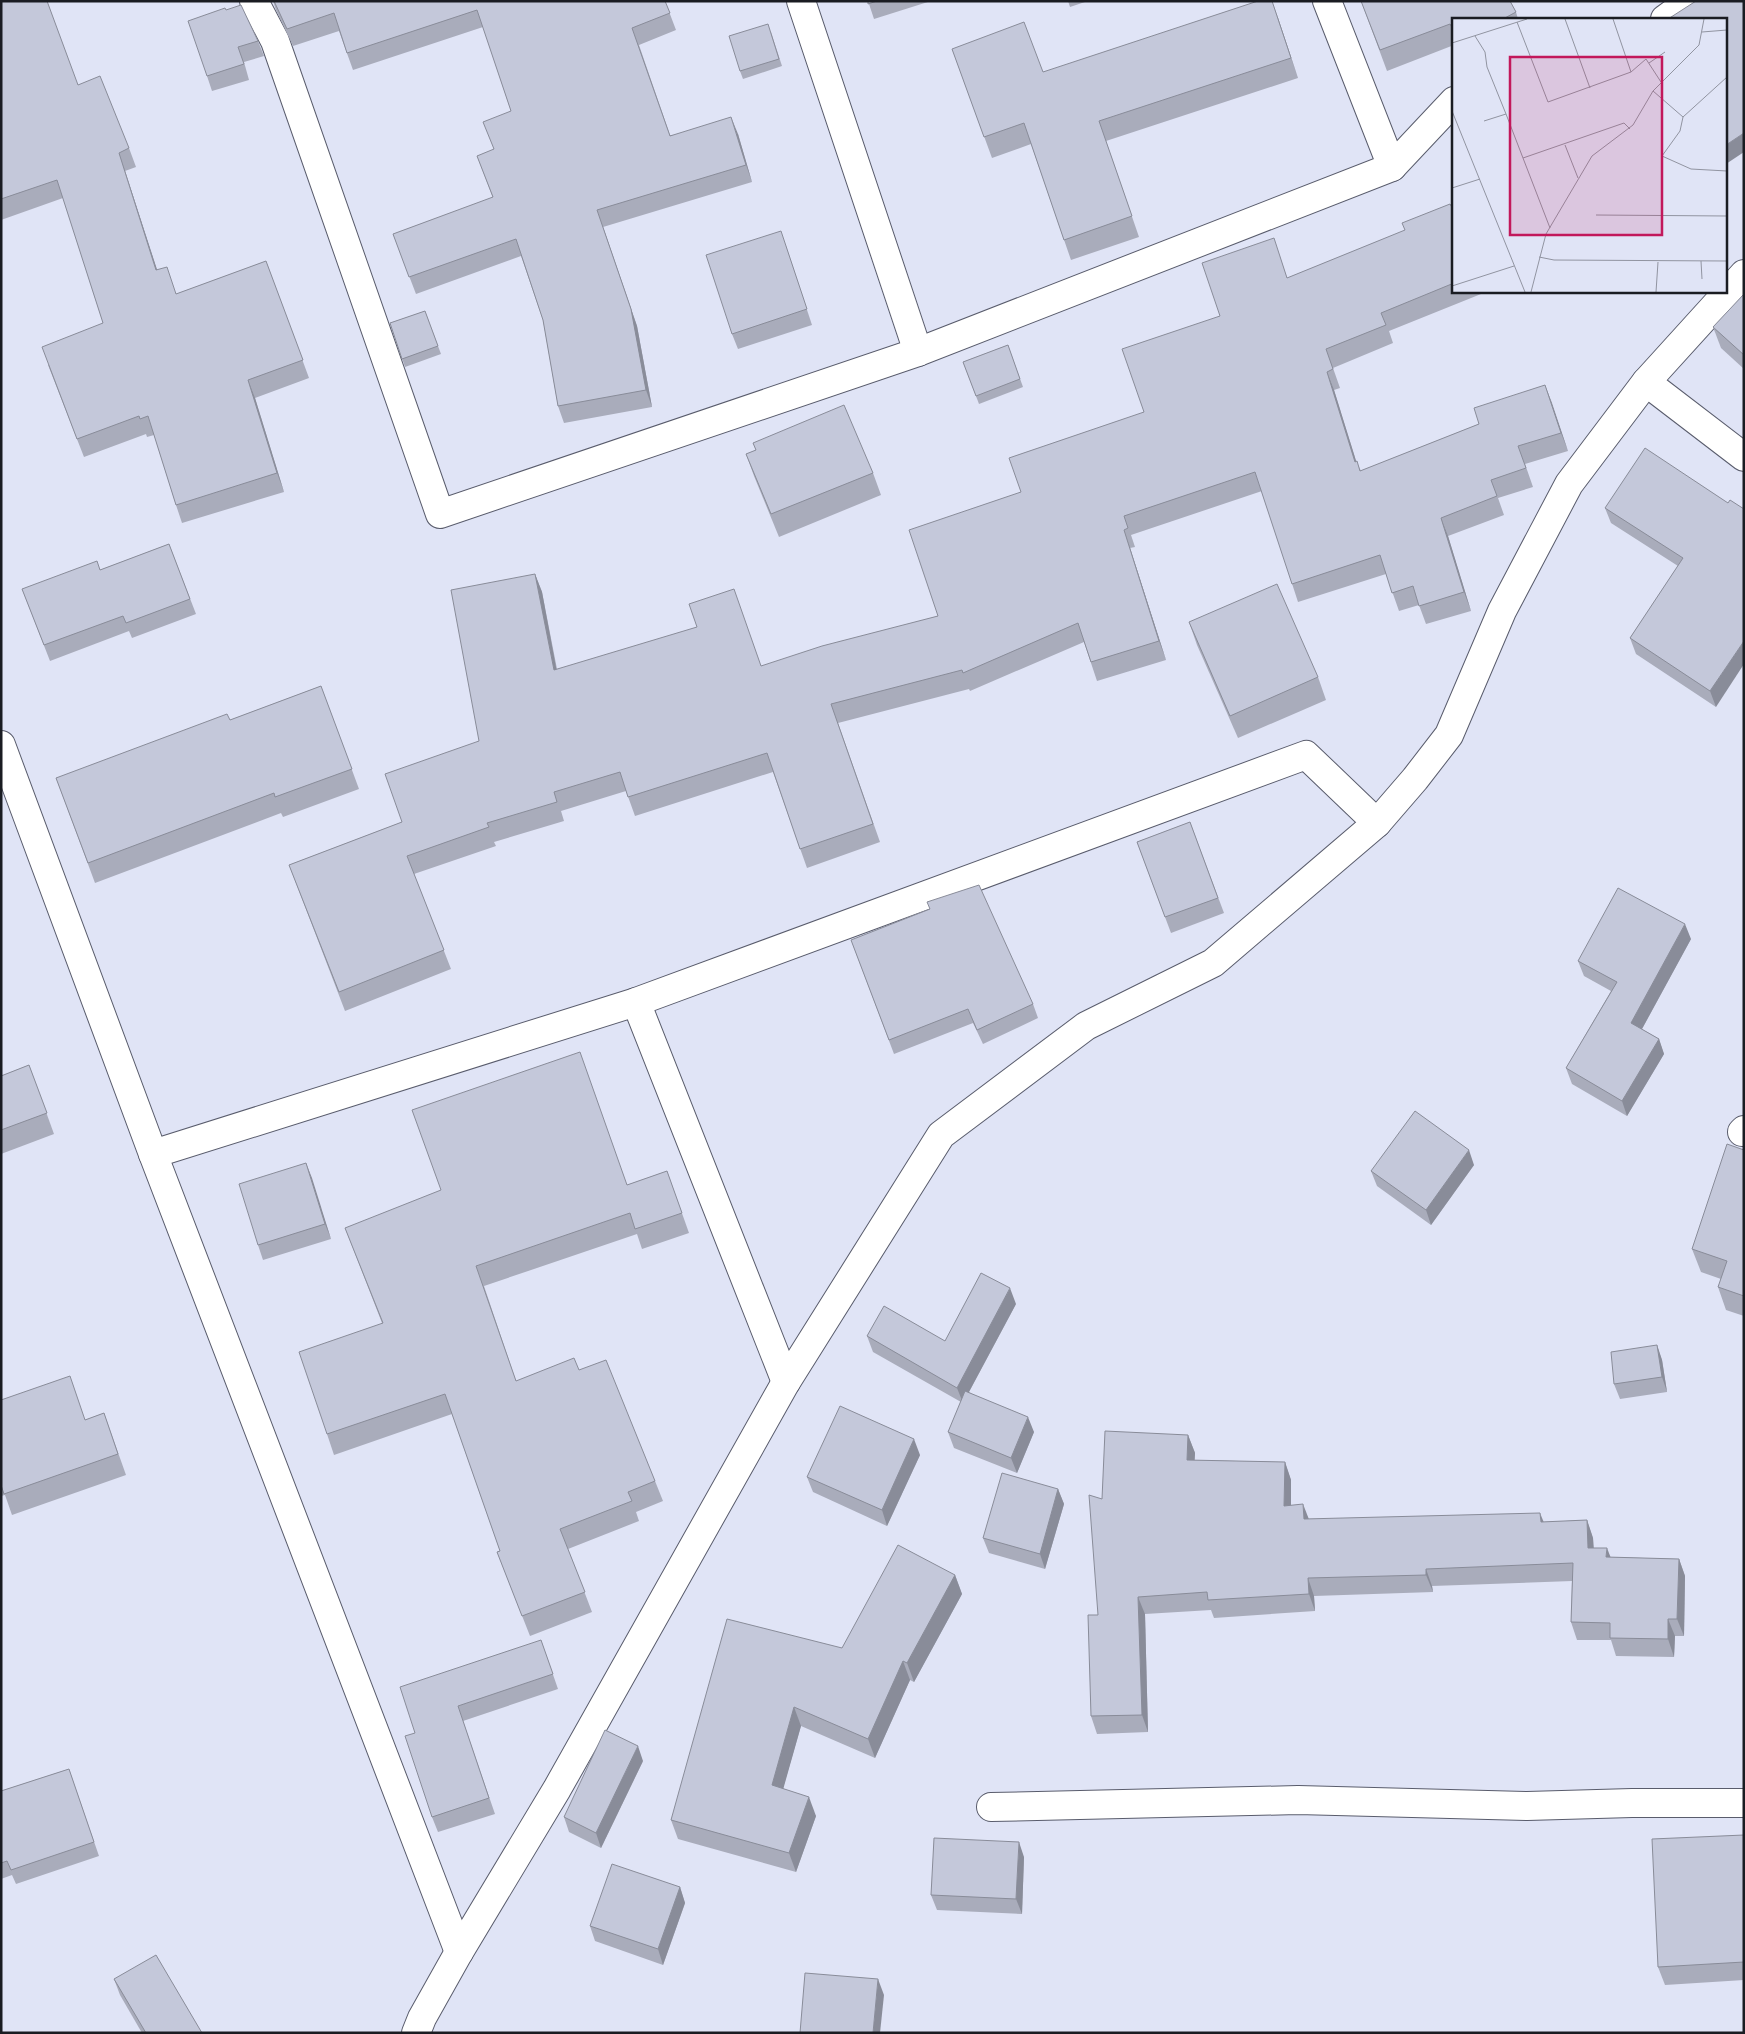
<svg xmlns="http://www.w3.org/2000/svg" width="1745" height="2034" viewBox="0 0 1745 2034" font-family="Commissioner,sans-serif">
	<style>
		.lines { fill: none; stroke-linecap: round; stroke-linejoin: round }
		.street-casing { stroke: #595c6c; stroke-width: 30 }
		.street { stroke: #fff; stroke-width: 28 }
		.wall { fill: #a9acbb }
		.shaded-wall { fill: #898c99 }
		.building { fill: #c4c8da; stroke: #898c99 }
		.inset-road { fill: none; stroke: #9194a1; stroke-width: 1 }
		.view { fill: #c2185b; fill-opacity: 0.15; stroke: #c2185b; stroke-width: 2.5 }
		.inset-edge { fill: none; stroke: #1a1c22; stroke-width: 2.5 }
	</style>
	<rect width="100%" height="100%" fill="#e0e4f6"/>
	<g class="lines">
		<g class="street-casing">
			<g id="street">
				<polyline points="254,1 275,41 440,514 918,352 1392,167 1454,101"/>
				<polyline points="801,1 918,352"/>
				<polyline points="1327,1 1392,167"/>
				<polyline points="1665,19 1690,1"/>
				<polyline points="1646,382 1744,457"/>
				<polyline points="1,745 153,1154 459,1952"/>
				<polyline points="636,1002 786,1382"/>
				<polyline points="1744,1130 1742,1132 1744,1132"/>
				<polyline points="153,1154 636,1002 1306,755 1377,823"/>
				<polyline points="991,1807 1298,1800 1527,1806 1632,1803 1744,1803"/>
				<polyline points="416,2033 422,2018 459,1952 557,1789 786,1382 941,1135 1086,1026 1213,963 1377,823 1415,779 1449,735 1502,611 1569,484 1646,382 1744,274"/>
			</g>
		</g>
		<use href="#street" class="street"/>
	</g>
	<g class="wall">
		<polygon points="1,1 78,85 129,148 136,167 125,171 157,270 176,294 266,261 309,378 255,398 284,492 182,523 176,505 154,435 147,437 146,434 84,457 48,365 103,323 63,198 1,220"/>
		<polygon points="273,1 665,1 676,30 639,45 670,135 738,134 752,182 603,227 637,326 652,407 564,423 558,406 543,320 521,256 416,294 393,234 493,198 477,156 493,150 511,111 483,27 353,70 339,31 293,46 276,10"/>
		<polygon points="868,1 931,1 874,19"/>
		<polygon points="1068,1 1088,1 1070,7"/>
		<polygon points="1361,1 1510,1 1516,12 1518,19 1454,19 1454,45 1387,71"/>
		<polygon points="226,10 258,41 264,56 244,62 249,80 212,91 207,76"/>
		<polygon points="1278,18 1298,78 1106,141 1139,237 1071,260 1031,144 992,158 952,49 1043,72"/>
		<polygon points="771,32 782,66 743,79 740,71"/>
		<polygon points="1454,211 1454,291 1486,292 1389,331 1393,343 1333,368 1340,388 1334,390 1356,461 1361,471 1479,424 1545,385 1568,451 1525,464 1533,487 1498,498 1504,515 1448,536 1471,611 1426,624 1419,605 1399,611 1386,574 1298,602 1262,491 1131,535 1135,547 1130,548 1166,660 1097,681 1084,642 970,691 969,689 838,723 880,842 807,868 773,772 635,816 626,791 561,811 564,821 494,842 496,846 414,874 451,969 345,1011 289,865 402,822 479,741 535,574 542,592 557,669 762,666 938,616 1021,492 1144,412 1220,316 1280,257 1287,278"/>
		<polygon points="786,246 812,325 738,349 732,334"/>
		<polygon points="1744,294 1744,369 1721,348 1713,327"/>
		<polygon points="425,311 441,354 405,367 390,323"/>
		<polygon points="1008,345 1023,387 979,404 963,362"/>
		<polygon points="753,443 873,473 881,495 779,537 754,476 746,454 756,450"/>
		<polygon points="1728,503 1716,707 1636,654 1630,638 1678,566 1611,523 1605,508"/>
		<polygon points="169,544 196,614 132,638 129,631 50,661 22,589 100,570"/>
		<polygon points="1189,622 1318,677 1326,700 1238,738 1197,645"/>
		<polygon points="321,686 359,789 283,817 281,813 95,883 56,778 230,720"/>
		<polygon points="1190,822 1224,913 1171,933 1137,842"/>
		<polygon points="1691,939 1642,1029 1659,1039 1664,1054 1627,1116 1572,1084 1566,1068 1611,991 1584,976 1578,961"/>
		<polygon points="851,940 1033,1004 1038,1018 983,1044 973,1023 894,1054"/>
		<polygon points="29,1065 54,1134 1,1154 1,1076"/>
		<polygon points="1744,1150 1744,1316 1726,1310 1718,1287 1721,1279 1701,1272 1692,1249"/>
		<polygon points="306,1163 331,1239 263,1260 258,1245"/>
		<polygon points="1474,1165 1431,1225 1377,1186 1371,1171"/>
		<polygon points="667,1171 689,1233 642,1249 637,1234 484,1286 516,1381 579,1370 655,1481 663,1501 636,1512 639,1521 568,1549 592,1612 530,1636 497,1552 500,1551 452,1414 334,1455 327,1434 382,1323 345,1228 627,1185"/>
		<polygon points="1016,1304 969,1392 1034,1432 1017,1473 954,1448 948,1432 961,1402 873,1352 867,1336 945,1341"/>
		<polygon points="1657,1345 1662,1360 1667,1392 1620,1399 1614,1384"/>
		<polygon points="1,1400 85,1420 104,1413 126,1475 12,1515 5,1495 1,1496"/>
		<polygon points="1188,1435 1195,1453 1194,1460 1285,1462 1291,1480 1291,1505 1308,1519 1544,1522 1587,1520 1593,1538 1594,1548 1610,1557 1679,1559 1685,1576 1684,1636 1675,1636 1674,1657 1616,1656 1611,1640 1577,1640 1571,1622 1572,1581 1432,1586 1433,1592 1314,1596 1315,1611 1214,1618 1211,1610 1145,1614 1148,1732 1097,1734 1091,1716 1098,1615 1102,1499"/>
		<polygon points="920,1455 887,1526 813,1492 807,1477"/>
		<polygon points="1058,1489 1064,1504 1045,1569 989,1553 983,1538"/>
		<polygon points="955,1575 962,1594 914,1682 910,1680 875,1758 801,1726 783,1788 816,1816 796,1872 678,1839 671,1820 842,1648"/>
		<polygon points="541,1640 558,1689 463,1721 495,1814 438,1832 432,1817 415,1733"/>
		<polygon points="643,1761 601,1848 569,1832 564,1817"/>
		<polygon points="69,1769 99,1856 16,1884 12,1875 1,1879 1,1791"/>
		<polygon points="1744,1835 1744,1980 1665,1985 1658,1967"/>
		<polygon points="1024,1857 1022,1914 937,1910 931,1895"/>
		<polygon points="680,1887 685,1903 663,1965 595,1941 590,1926"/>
		<polygon points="114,1979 202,2033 142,2033 120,1995"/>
	</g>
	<g class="shaded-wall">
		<polygon points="1272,1 1278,18 1298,78 1291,58"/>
		<polygon points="731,117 738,134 752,182 746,165"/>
		<polygon points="1744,133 1744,152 1726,164 1726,145"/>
		<polygon points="119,153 125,171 163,288 156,270"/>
		<polygon points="603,227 637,326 652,407 646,390"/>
		<polygon points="1327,372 1334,390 1362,480 1355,462"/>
		<polygon points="248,380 255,398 284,492 277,473"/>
		<polygon points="1545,385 1552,403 1568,451 1561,433"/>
		<polygon points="1441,518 1448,536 1471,611 1464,592"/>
		<polygon points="1124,530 1130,548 1166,660 1159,641"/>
		<polygon points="535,574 542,592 560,689 554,670"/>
		<polygon points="1744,641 1744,664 1716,707 1710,691"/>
		<polygon points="1685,924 1691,939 1637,1038 1631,1023"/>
		<polygon points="1659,1039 1664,1054 1627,1116 1622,1101"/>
		<polygon points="1469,1150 1474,1165 1431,1225 1426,1210"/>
		<polygon points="306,1163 312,1178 331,1239 325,1224"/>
		<polygon points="1010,1288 1016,1304 963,1403 957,1388"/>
		<polygon points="1657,1345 1662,1360 1667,1392 1662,1377"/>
		<polygon points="1028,1417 1034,1432 1017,1473 1011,1458"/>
		<polygon points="1188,1435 1195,1453 1194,1477 1187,1460"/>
		<polygon points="914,1439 920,1455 887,1526 882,1510"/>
		<polygon points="1285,1462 1291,1480 1291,1523 1284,1506"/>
		<polygon points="1058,1489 1064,1504 1045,1569 1040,1554"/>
		<polygon points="1303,1504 1310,1522 1304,1519"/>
		<polygon points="1540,1513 1547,1530 1541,1522"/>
		<polygon points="1587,1520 1593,1538 1594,1566 1588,1548"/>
		<polygon points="1607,1548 1614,1566 1606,1557"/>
		<polygon points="1679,1559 1685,1576 1684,1636 1677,1619"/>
		<polygon points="1426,1569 1432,1586 1433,1592 1426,1575"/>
		<polygon points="955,1575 962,1594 914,1682 907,1663"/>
		<polygon points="1308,1578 1314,1596 1315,1611 1309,1594"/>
		<polygon points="1138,1597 1145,1614 1148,1732 1142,1715"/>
		<polygon points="1668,1619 1675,1636 1674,1657 1668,1639"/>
		<polygon points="903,1661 910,1680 875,1758 868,1739"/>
		<polygon points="794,1707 801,1726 779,1804 772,1785"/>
		<polygon points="638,1746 643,1761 601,1848 596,1833"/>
		<polygon points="809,1797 816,1816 796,1872 789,1853"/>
		<polygon points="1019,1842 1024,1857 1022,1914 1016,1899"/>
		<polygon points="680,1887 685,1903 663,1965 658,1949"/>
		<polygon points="878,1979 884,1995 880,2033 873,2033"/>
	</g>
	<g class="building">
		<polygon points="1,1 47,1 78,85 100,76 129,148 119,153 156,270 167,267 176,294 266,261 303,360 248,380 277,473 176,505 148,416 140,419 139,416 77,439 42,347 103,323 57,180 1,199"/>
		<polygon points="274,1 665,1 670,13 632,28 670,136 731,117 746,165 597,210 631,309 646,390 558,406 543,320 516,239 409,277 393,234 493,197 477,156 494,149 483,122 511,111 477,10 347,53 334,13 287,29"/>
		<polygon points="868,1 877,1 868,4"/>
		<polygon points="1258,1 1272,1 1291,58 1099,121 1132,216 1064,240 1024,123 984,137 952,49 1024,22 1043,72"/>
		<polygon points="1361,1 1510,1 1516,12 1503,19 1454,19 1454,31 1450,24 1380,50"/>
		<polygon points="1696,1 1744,1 1744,133 1726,145 1726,19 1668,19"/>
		<polygon points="241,5 258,41 238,47 244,64 207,76 188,21 225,8 226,10"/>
		<polygon points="768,24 779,59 740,71 729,36"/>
		<polygon points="1450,204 1454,211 1454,283 1381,313 1386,325 1326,349 1333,369 1327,372 1355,462 1357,461 1360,471 1479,424 1474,408 1545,385 1561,433 1518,446 1526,468 1491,480 1497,496 1441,518 1464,592 1419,606 1413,586 1392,593 1380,555 1292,584 1255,472 1124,516 1128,528 1124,530 1159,641 1091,662 1078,623 963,673 962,670 831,704 873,824 800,849 767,753 628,797 620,772 554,792 557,802 487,823 489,827 407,856 444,950 339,992 289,865 402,822 385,774 479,741 451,590 535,574 554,670 697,627 689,604 734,589 761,666 822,646 938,616 909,530 1021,492 1009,458 1144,412 1122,349 1220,316 1202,263 1274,238 1287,278 1405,230 1402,223"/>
		<polygon points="781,231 807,309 732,334 706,255"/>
		<polygon points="1744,294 1744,355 1713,327"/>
		<polygon points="425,311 438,346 402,359 390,323"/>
		<polygon points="1008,345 1020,379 976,396 963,362"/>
		<polygon points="844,405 873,473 771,514 746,454 756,450 753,443"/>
		<polygon points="1645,448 1728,503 1730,500 1744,509 1744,641 1710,691 1630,638 1683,558 1605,508"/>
		<polygon points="169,544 190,599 126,623 123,616 44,645 22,589 97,561 100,570"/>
		<polygon points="1277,584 1318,677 1230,716 1189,622"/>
		<polygon points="321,686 352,769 275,797 274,793 88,863 56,778 227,714 230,720"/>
		<polygon points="1190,822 1218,898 1165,917 1137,842"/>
		<polygon points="979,885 1033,1004 977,1030 968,1009 889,1040 851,940 930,909 927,902"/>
		<polygon points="1618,888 1685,924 1631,1023 1659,1039 1622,1101 1566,1068 1617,982 1578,961"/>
		<polygon points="580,1052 627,1185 667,1171 682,1213 635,1229 630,1213 476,1266 516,1381 574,1358 579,1370 606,1360 655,1481 628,1492 632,1501 560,1529 585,1592 522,1616 497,1552 500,1551 445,1394 327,1434 299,1352 383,1323 345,1228 441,1190 412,1110"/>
		<polygon points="29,1065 47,1113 1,1130 1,1076"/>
		<polygon points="1415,1111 1469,1150 1426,1210 1371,1171"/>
		<polygon points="1727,1144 1744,1150 1744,1296 1718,1287 1727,1261 1692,1249"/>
		<polygon points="306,1163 325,1224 258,1245 239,1184"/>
		<polygon points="981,1273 1010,1288 957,1388 867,1336 884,1306 945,1341"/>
		<polygon points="1657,1345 1662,1377 1614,1384 1611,1352"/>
		<polygon points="70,1376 85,1420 104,1413 118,1454 4,1494 1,1485 1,1400"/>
		<polygon points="965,1391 1028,1417 1011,1458 948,1432"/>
		<polygon points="840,1406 914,1439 882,1510 807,1477"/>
		<polygon points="1105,1431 1188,1435 1187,1460 1285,1462 1284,1506 1303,1504 1304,1519 1540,1513 1541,1522 1587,1520 1588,1548 1607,1548 1606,1557 1679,1559 1677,1619 1668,1619 1668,1639 1610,1638 1610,1623 1571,1622 1573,1563 1426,1569 1426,1575 1308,1578 1309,1594 1208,1600 1207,1592 1138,1597 1142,1715 1091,1716 1088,1615 1098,1615 1089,1495 1102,1499"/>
		<polygon points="1002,1473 1058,1489 1040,1554 983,1538"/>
		<polygon points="898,1545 955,1575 907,1663 903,1661 868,1739 794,1707 772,1785 809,1797 789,1853 671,1820 727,1619 842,1648"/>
		<polygon points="541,1640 553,1674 458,1706 489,1798 432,1817 405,1736 415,1733 400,1687"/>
		<polygon points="605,1730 638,1746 596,1833 564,1817"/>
		<polygon points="69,1769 94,1842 11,1870 7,1861 1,1863 1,1791"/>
		<polygon points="1744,1835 1744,1962 1658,1967 1652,1839"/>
		<polygon points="934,1838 1019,1842 1016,1899 931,1895"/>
		<polygon points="612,1864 680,1887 658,1949 590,1926"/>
		<polygon points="156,1955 202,2033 146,2033 114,1979"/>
		<polygon points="805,1973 878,1979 873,2033 800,2033"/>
	</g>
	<g transform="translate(1452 18)">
		<rect width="275" height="275" fill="#e0e4f6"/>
		<path class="inset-road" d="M 113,1 L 138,70M 161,1 L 179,54M 65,4 L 96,84 L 179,54 L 194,41 L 209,64M 250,14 L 275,12M 23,18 L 33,34 L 35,49 L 54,96 L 32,103M 0,25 L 75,1M 197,45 L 213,34M 201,73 L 231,99 L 228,113 L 210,138 L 239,151 L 275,153M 0,93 L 73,274M 54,96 L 98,210M 231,99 L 275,59M 113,127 L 126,160M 71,140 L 172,105 L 178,111M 0,170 L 28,161M 144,197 L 275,198M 87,239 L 102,242 L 275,243M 249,243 L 250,261M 0,268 L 62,248M 79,274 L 94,216 L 140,138 L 181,107 L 201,73 L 247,27 L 252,1M 204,274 L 206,244"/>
		<path class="view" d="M 58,39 L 210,39 L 210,217 L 58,217 Z"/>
		<rect width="275" height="275" class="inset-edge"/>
	</g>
	<rect width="1745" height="2034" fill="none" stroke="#1a1c22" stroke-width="5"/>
</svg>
